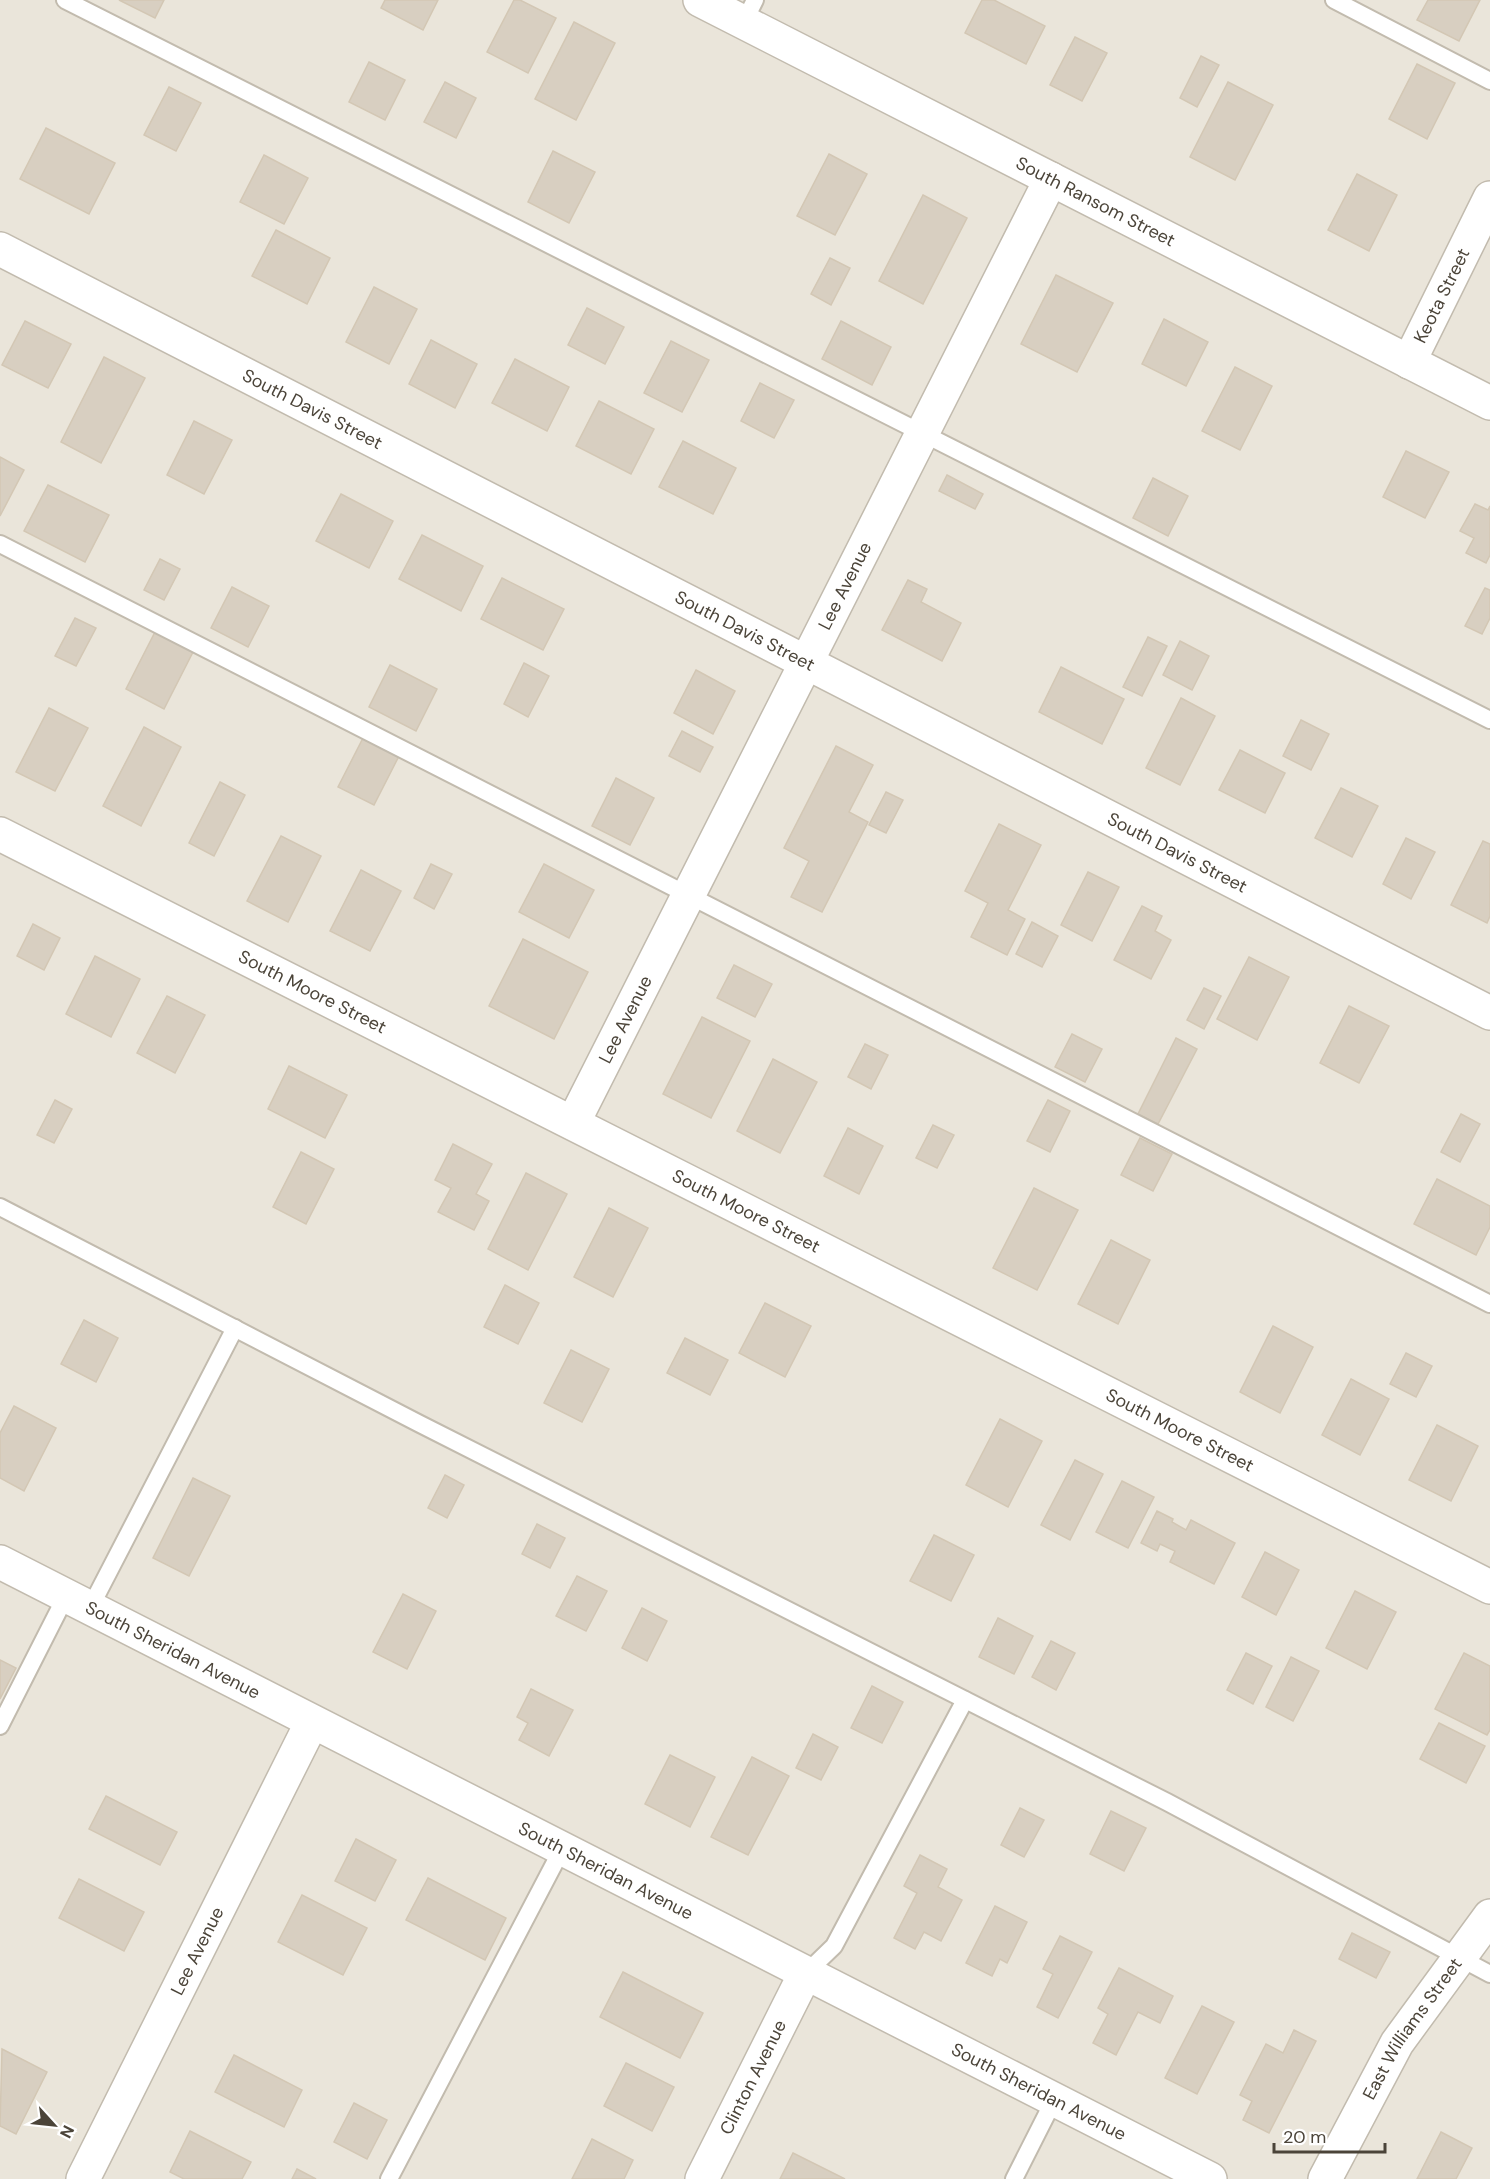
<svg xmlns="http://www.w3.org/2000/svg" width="1490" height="2179" viewBox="0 0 1490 2179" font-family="'DM Sans',sans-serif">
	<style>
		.residential { fill: #eae5da }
		.building { fill: #d8cfc1; stroke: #d3c7b4; stroke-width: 1.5 }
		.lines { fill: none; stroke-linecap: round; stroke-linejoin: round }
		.service-casing { stroke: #c2bbae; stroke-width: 20 }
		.minor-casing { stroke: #c2bbae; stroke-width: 36 }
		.tertiary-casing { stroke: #c2bbae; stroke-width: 36 }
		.service { stroke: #fff; stroke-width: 16 }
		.minor { stroke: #fff; stroke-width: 33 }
		.tertiary { stroke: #fff; stroke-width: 33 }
		.labels { text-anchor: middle; stroke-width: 5; stroke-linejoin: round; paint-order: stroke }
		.street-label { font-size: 18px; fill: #4b4439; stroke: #fff }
	</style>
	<rect width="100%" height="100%" fill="#f6f3ec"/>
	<rect class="residential" x="0" y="0" width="1490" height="2179"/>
	<g class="building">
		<polygon points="119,0 164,0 155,18"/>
		<polygon points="385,0 438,0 423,30 381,8"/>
		<polygon points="514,0 520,0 556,18 528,73 487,52"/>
		<polygon points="982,0 994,0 1045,26 1026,64 965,33"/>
		<polygon points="1428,0 1480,0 1459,41 1417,20"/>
		<polygon points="574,22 615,43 576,120 535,99"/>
		<polygon points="1075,37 1107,53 1082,101 1050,85"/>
		<polygon points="1201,56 1219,65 1197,107 1180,98"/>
		<polygon points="369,62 405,80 385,120 349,102"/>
		<polygon points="1417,64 1455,83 1427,139 1389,119"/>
		<polygon points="445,82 476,98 456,138 424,122"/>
		<polygon points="1228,82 1273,105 1235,180 1190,157"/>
		<polygon points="169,87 201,103 176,151 144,135"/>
		<polygon points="46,128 115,163 89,214 20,179"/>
		<polygon points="553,151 595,172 569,223 528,202"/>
		<polygon points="829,154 867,174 835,235 797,216"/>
		<polygon points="264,155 308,178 284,224 240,202"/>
		<polygon points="1357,174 1397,195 1369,251 1328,230"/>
		<polygon points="923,195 967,218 923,304 879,281"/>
		<polygon points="276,230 330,258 307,304 252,276"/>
		<polygon points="830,258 850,268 831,305 811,294"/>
		<polygon points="1056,275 1113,303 1077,372 1021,344"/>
		<polygon points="374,287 417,309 389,364 346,342"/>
		<polygon points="587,308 624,327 605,364 568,345"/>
		<polygon points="1164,319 1208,342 1186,386 1142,364"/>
		<polygon points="25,321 71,344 48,388 2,365"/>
		<polygon points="841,321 891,347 872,385 822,359"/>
		<polygon points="431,340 477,364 455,408 409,384"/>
		<polygon points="671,341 709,360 682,412 644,393"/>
		<polygon points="104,357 145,378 101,463 61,442"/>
		<polygon points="515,359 569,387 547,431 492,403"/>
		<polygon points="1235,367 1272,386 1240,450 1202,431"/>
		<polygon points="760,383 794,400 774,438 741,421"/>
		<polygon points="599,401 654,429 631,474 576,446"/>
		<polygon points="194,421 232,440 204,494 167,475"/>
		<polygon points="683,441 736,468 713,514 659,487"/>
		<polygon points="1406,451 1449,472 1425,518 1383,497"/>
		<polygon points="0,457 24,470 0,516"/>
		<polygon points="947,475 983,494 975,509 939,491"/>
		<polygon points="1153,478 1188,496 1168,536 1133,518"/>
		<polygon points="48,485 109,515 85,562 24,531"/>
		<polygon points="341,494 393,521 369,568 316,541"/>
		<polygon points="1475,504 1488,510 1490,506 1490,555 1486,563 1466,553 1474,538 1460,531"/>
		<polygon points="422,535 483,566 461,611 399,579"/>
		<polygon points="160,559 180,569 164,600 144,590"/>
		<polygon points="502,578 564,609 543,650 481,619"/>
		<polygon points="908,580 927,589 921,602 961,623 942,661 882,630"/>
		<polygon points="232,587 269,606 248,647 211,628"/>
		<polygon points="1485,588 1490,590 1490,618 1482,634 1465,626"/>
		<polygon points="75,618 96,628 76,666 55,656"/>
		<polygon points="156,630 194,650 164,709 126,689"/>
		<polygon points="1148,637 1167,646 1142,696 1123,687"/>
		<polygon points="1180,641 1209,656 1192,690 1163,675"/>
		<polygon points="524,663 549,676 528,717 504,704"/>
		<polygon points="390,665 437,689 416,731 369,707"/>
		<polygon points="1061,667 1124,699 1102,744 1039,712"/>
		<polygon points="696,670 735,691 713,734 674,713"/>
		<polygon points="1181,698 1215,716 1180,785 1146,768"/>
		<polygon points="49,708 88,728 55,791 16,772"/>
		<polygon points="1301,720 1329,734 1311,770 1283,756"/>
		<polygon points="144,727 181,747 141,826 103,806"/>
		<polygon points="682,731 713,747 700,772 669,756"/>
		<polygon points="363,738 399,756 374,805 338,787"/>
		<polygon points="836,746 873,765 849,812 868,822 822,912 791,897 809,861 784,848"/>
		<polygon points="1240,750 1285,773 1265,813 1219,790"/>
		<polygon points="616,778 654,798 630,845 592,826"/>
		<polygon points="220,782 245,795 214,856 189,843"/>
		<polygon points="1341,788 1378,806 1352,857 1315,838"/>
		<polygon points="886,792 903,800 886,833 869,825"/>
		<polygon points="999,824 1041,845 1008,910 1025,919 1007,955 971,937 988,903 965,891"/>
		<polygon points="281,836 321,856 288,922 247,901"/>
		<polygon points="1406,838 1435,852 1411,899 1383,884"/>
		<polygon points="1483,841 1490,844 1490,916 1487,923 1451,905"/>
		<polygon points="431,864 452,874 434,909 414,898"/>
		<polygon points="544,864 594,890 569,938 519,912"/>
		<polygon points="361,870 401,891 370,951 330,931"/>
		<polygon points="1088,872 1119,887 1092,941 1061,925"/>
		<polygon points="1142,906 1162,916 1155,931 1171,940 1151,979 1114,960"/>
		<polygon points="1032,922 1058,936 1042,967 1016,954"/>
		<polygon points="33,924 60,938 44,970 17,956"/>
		<polygon points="523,939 588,972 554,1039 489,1006"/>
		<polygon points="95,956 140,979 111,1037 66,1014"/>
		<polygon points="1249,957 1289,977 1257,1040 1217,1019"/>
		<polygon points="734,965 772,984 755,1017 717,998"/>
		<polygon points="1204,988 1221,996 1204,1029 1187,1020"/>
		<polygon points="167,996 205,1015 175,1073 137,1053"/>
		<polygon points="1349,1006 1389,1026 1359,1083 1320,1063"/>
		<polygon points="702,1017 750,1041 711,1118 663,1094"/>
		<polygon points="1072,1034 1102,1049 1085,1082 1055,1067"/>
		<polygon points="1176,1038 1197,1049 1158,1124 1138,1114"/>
		<polygon points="865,1044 888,1055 871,1089 848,1077"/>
		<polygon points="773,1059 817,1082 780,1153 737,1131"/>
		<polygon points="289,1066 347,1095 325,1138 268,1109"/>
		<polygon points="55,1100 72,1109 54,1143 37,1135"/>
		<polygon points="1048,1100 1070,1111 1050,1152 1027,1141"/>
		<polygon points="1461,1114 1480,1124 1460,1162 1441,1152"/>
		<polygon points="933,1125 954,1135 937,1168 916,1158"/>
		<polygon points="848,1128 883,1146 859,1194 824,1176"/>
		<polygon points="1140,1138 1172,1154 1153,1191 1121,1175"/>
		<polygon points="453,1144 492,1164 476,1194 489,1201 474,1230 438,1212 451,1188 435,1180"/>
		<polygon points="301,1152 334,1169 306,1224 273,1207"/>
		<polygon points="526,1173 567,1194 528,1270 488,1249"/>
		<polygon points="1437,1179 1490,1206 1490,1227 1476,1255 1414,1224"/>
		<polygon points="1034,1188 1078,1210 1037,1290 993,1268"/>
		<polygon points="609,1208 648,1228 613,1297 574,1277"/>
		<polygon points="1111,1240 1150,1260 1118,1324 1078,1304"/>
		<polygon points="505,1285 539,1303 518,1344 484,1327"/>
		<polygon points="765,1303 811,1326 785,1377 739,1353"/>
		<polygon points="84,1320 118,1338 96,1382 61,1364"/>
		<polygon points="1273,1326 1313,1347 1280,1413 1240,1392"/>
		<polygon points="685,1338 728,1360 710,1395 667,1373"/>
		<polygon points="571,1350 609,1369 582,1422 544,1403"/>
		<polygon points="1406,1353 1432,1366 1416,1397 1390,1384"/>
		<polygon points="1351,1379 1389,1399 1360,1455 1322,1435"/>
		<polygon points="14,1406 56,1428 24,1491 0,1478 0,1433"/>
		<polygon points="1000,1419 1042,1441 1008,1507 966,1485"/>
		<polygon points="1437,1425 1478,1446 1451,1501 1409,1480"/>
		<polygon points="1075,1460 1103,1474 1070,1540 1041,1525"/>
		<polygon points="445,1475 464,1485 447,1518 428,1508"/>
		<polygon points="193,1478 230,1496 189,1576 153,1558"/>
		<polygon points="1122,1481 1154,1497 1128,1548 1096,1532"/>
		<polygon points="1157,1511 1173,1519 1172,1522 1186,1530 1191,1520 1235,1543 1214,1584 1170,1562 1175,1551 1160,1544 1157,1551 1141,1543"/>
		<polygon points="537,1524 565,1538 550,1568 522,1554"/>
		<polygon points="934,1535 974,1555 951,1601 910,1581"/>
		<polygon points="1265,1552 1299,1570 1276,1615 1242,1597"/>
		<polygon points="577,1576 607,1591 586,1631 556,1616"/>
		<polygon points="1355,1591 1396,1612 1367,1669 1326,1648"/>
		<polygon points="403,1594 436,1611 407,1669 373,1652"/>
		<polygon points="642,1608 667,1621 647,1661 622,1648"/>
		<polygon points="998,1618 1033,1636 1014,1674 979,1657"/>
		<polygon points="1051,1641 1075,1653 1056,1690 1032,1677"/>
		<polygon points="1246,1653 1272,1666 1253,1704 1227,1690"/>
		<polygon points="1464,1653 1490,1666 1490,1730 1487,1735 1435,1709"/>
		<polygon points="1291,1657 1319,1671 1293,1721 1266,1707"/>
		<polygon points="0,1660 16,1668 0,1699"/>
		<polygon points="872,1686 903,1702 882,1743 851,1728"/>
		<polygon points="531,1689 573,1710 549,1756 519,1740 528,1723 517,1717"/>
		<polygon points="1439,1723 1485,1746 1466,1783 1420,1759"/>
		<polygon points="813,1734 838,1747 821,1780 796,1768"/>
		<polygon points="670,1755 715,1777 690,1827 645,1804"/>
		<polygon points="752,1757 789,1776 748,1855 711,1837"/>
		<polygon points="106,1796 177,1832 160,1865 89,1829"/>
		<polygon points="1020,1808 1044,1820 1024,1857 1001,1845"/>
		<polygon points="1111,1811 1146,1828 1124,1871 1090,1854"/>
		<polygon points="356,1839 396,1860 375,1901 335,1881"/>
		<polygon points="920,1855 947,1869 938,1887 962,1900 941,1941 924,1932 915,1949 894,1938 917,1893 904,1886"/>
		<polygon points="428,1878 506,1918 485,1960 406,1920"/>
		<polygon points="79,1879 144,1912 124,1951 59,1918"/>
		<polygon points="302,1895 367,1928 343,1975 278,1942"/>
		<polygon points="995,1906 1027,1922 1007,1963 1000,1959 992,1976 966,1963"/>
		<polygon points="1352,1933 1390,1952 1376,1978 1339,1959"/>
		<polygon points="1060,1936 1092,1952 1058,2018 1037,2007 1053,1974 1043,1969"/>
		<polygon points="1119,1968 1173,1996 1160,2023 1138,2012 1116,2055 1093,2043 1108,2014 1098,2008"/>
		<polygon points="623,1972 703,2013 680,2058 600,2017"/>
		<polygon points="1202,2006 1234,2022 1197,2094 1165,2078"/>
		<polygon points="1294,2030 1316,2041 1269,2133 1243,2120 1252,2101 1240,2095 1266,2044 1283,2053"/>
		<polygon points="2,2049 47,2072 16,2134 0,2126"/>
		<polygon points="234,2055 302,2090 284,2127 215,2092"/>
		<polygon points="626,2063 674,2087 652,2131 604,2106"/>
		<polygon points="354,2103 387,2120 367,2159 334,2142"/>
		<polygon points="190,2131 251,2162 242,2179 184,2179 170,2172"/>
		<polygon points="1441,2132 1472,2148 1456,2179 1417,2179"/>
		<polygon points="592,2139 633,2160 624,2179 572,2179"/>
		<polygon points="793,2153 845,2179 780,2179"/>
		<polygon points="297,2169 316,2179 292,2179"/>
	</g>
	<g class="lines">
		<g class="service-casing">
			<g id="service">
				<polyline points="65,0 1490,720"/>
				<polyline points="1334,0 1490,81"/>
				<polyline points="744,22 755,0"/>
				<polyline points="0,544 1490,1304"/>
				<polyline points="0,1207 420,1424 1167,1802 1490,1974"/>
				<polyline points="90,1608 235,1328"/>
				<polyline points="0,1726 66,1596"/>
				<polyline points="805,1974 834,1946 965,1700"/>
				<polyline points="389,2179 562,1849"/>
				<polyline points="1014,2179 1054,2100"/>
			</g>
		</g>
		<g class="minor-casing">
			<g id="minor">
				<path id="s1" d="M 700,0 L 1490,403"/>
				<path id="s2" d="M 0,249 L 1490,1013"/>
				<path id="s3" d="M 1409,362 L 1490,198"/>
				<path id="s4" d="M 0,834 L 1490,1587"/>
				<path id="s5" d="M 573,1123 L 1051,179"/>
				<path id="s6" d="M 83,2179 L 312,1722"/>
				<path id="s7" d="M 702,2179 L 805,1974"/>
				<path id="s8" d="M 1325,2179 L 1397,2043 L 1490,1916"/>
			</g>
		</g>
		<g class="tertiary-casing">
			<g id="tertiary">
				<path id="s9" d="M 0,1562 L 1210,2179"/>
			</g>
		</g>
		<use href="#service" class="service"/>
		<use href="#minor" class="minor"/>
		<use href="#tertiary" class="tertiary"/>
	</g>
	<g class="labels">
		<g class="street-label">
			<text dy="6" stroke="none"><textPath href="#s1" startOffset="444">South Ransom Street</textPath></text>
			<text dy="6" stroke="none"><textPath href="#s3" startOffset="74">Keota Street</textPath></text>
			<text dy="6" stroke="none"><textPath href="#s2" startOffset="351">South Davis Street</textPath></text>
			<text dy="6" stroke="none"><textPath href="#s5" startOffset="602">Lee Avenue</textPath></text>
			<text dy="6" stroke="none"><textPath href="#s2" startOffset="837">South Davis Street</textPath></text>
			<text dy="6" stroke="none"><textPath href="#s2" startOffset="1323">South Davis Street</textPath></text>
			<text dy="6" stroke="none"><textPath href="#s4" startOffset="350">South Moore Street</textPath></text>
			<text dy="6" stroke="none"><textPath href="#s5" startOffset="116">Lee Avenue</textPath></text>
			<text dy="6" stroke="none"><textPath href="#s4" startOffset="836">South Moore Street</textPath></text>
			<text dy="6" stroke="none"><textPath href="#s4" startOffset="1322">South Moore Street</textPath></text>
			<text dy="6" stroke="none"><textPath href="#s9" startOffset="194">South Sheridan Avenue</textPath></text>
			<text dy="6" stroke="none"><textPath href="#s9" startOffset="680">South Sheridan Avenue</textPath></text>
			<text dy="6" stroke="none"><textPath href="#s6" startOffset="255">Lee Avenue</textPath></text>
			<text dy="6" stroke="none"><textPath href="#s8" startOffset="174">East Williams Street</textPath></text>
			<text dy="6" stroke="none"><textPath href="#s7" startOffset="114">Clinton Avenue</textPath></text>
			<text dy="6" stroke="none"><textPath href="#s9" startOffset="1166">South Sheridan Avenue</textPath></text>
		</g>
	</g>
	<g transform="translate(54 2125) rotate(117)" stroke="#ffffff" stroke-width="4.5" paint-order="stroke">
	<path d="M0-4.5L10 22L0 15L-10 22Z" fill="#4b4439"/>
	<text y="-9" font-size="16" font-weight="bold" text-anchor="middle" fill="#4b4439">N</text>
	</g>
	<path d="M1274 2143v9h111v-9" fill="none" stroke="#4b4439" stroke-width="3"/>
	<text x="1283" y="2143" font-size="18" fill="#4b4439" stroke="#ffffff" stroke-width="4.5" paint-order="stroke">20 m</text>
</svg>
